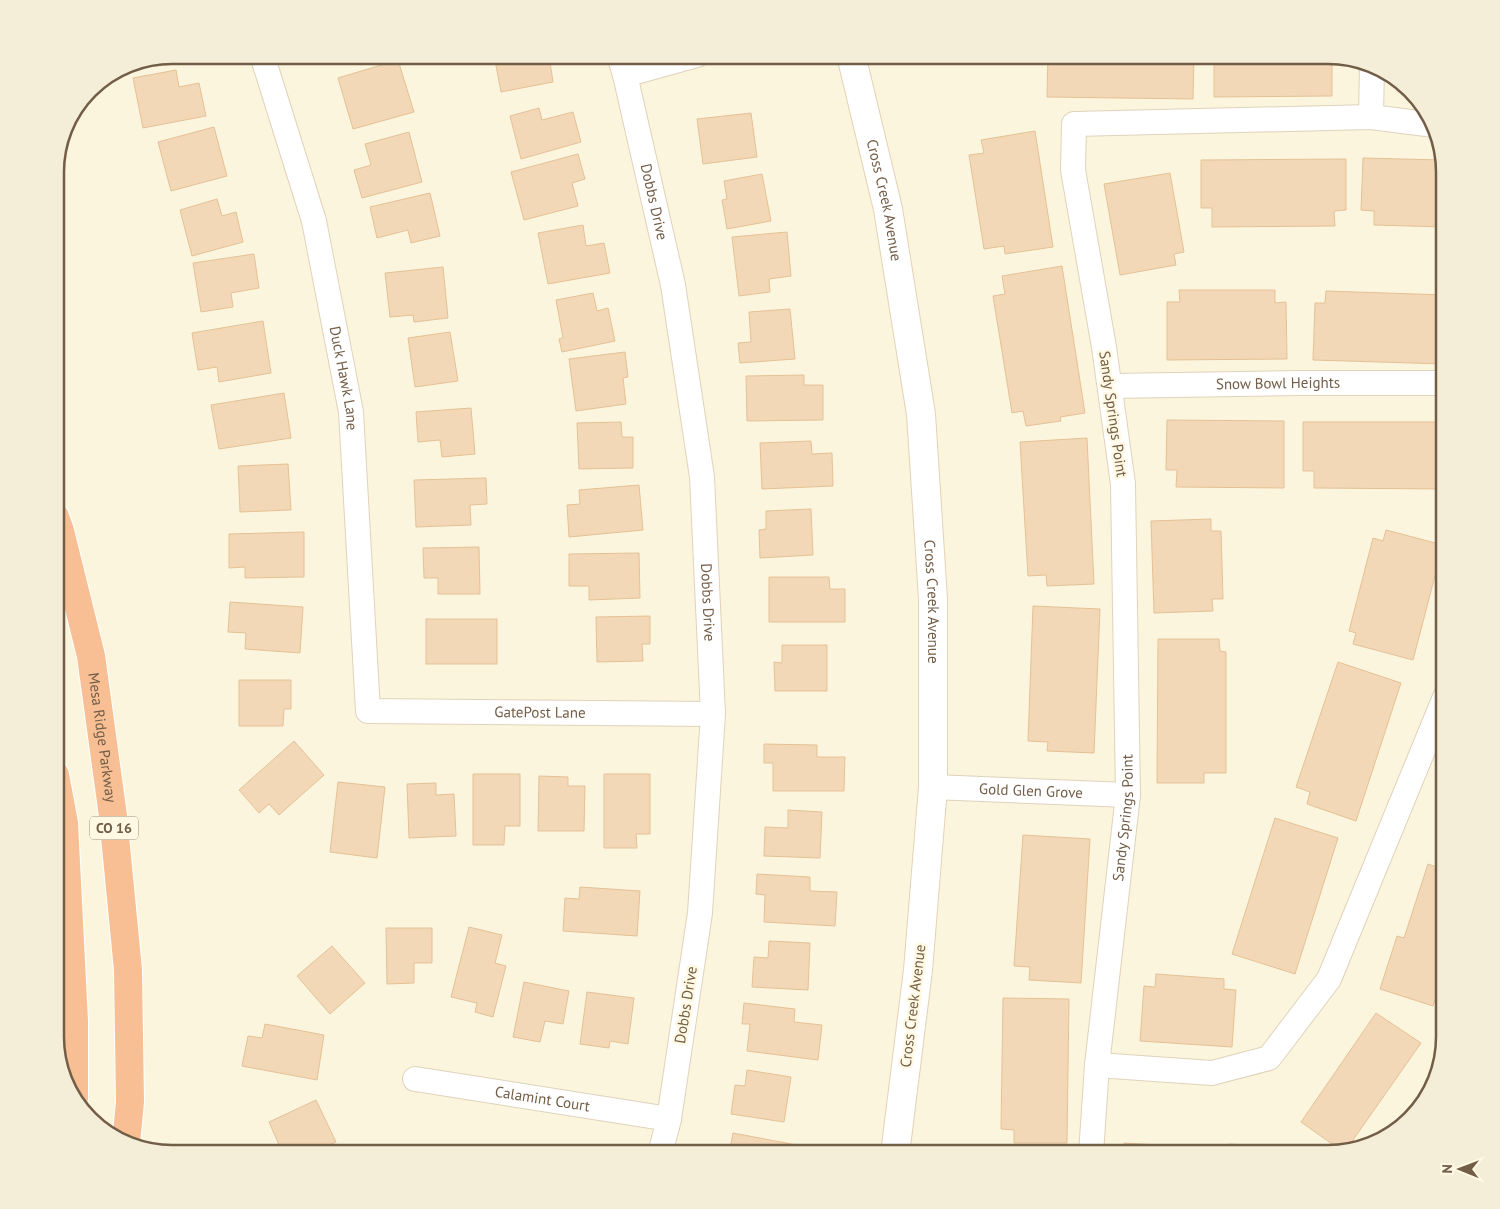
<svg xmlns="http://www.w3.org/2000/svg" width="1500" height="1209" viewBox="0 0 1500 1209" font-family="'PT Sans',sans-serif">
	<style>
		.building { fill: #f2d8b6; stroke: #e4c196 }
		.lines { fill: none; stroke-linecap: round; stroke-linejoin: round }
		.street-casing { stroke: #e0d2bb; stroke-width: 26 }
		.secondary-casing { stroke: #e2d2b6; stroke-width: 30 }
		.highway-casing { stroke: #fff; stroke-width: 30 }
		.street { stroke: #fff; stroke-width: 24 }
		.secondary { stroke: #fff; stroke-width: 28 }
		.highway { stroke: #f8bf94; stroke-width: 28 }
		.labels { text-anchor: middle; stroke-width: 5; stroke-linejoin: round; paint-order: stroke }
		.shield { fill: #fff9e4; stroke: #9c8c76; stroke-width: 1 }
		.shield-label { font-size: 14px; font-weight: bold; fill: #725d47 }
		.street-label { font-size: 15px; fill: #725d47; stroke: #fff9e4 }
		.rim { fill: none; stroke: #725d47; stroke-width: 2.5 }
	</style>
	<rect width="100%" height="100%" fill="#fcf5de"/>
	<g class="building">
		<polygon points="323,55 375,55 324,63"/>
		<polygon points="494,55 549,55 553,82 501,92"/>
		<polygon points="1048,55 1194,55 1193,99 1047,97"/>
		<polygon points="1214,55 1332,56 1332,96 1214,97"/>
		<polygon points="398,60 414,112 353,129 338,78"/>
		<polygon points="176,70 179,87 199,83 206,116 143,128 133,78"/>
		<polygon points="1398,80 1405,84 1412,93 1397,91"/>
		<polygon points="539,108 542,120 573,112 581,142 521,159 510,116"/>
		<polygon points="751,113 757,157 703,164 697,119"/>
		<polygon points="214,127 227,176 171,191 158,142"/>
		<polygon points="1035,131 1053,247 1005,254 1004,246 984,249 969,155 984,153 981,140"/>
		<polygon points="409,132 422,182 362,198 354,170 371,165 365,144"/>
		<polygon points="578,154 585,179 572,183 578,206 524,220 511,172"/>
		<polygon points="1363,158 1442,160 1445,172 1445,227 1374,225 1374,211 1361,210"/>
		<polygon points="1346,159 1346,210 1334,211 1335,226 1212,227 1212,208 1201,208 1201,160"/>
		<polygon points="1170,173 1184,252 1174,254 1176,265 1120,275 1104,184"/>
		<polygon points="762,174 771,221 727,229 722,200 727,199 724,181"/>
		<polygon points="430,193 440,236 411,243 408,230 377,238 370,207"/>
		<polygon points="217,199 222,216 236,212 243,242 192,256 180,210"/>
		<polygon points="583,225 586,246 604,243 610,273 548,284 538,233"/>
		<polygon points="787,232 791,276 769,279 770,292 739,296 732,237"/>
		<polygon points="254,254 259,288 231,293 233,307 201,312 193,263"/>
		<polygon points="1062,266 1085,413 1060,417 1061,421 1026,426 1023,411 1012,413 993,296 1005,294 1002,276"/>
		<polygon points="443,267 448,318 414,322 413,315 390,317 385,273"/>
		<polygon points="1179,290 1275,290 1275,303 1286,302 1287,359 1167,360 1167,302 1180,302"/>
		<polygon points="1326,291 1445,295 1445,364 1313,360 1315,303 1325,303"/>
		<polygon points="593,293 597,311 608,308 615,341 562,352 559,339 563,338 556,300"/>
		<polygon points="790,309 795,359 740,363 738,343 751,342 749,312"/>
		<polygon points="263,321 271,373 219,382 217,367 198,370 192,333"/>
		<polygon points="450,332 458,381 415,387 408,338"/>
		<polygon points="625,352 628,377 623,378 626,404 576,411 569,359"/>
		<polygon points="804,375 804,385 823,385 823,420 747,421 746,376"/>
		<polygon points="284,393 291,438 219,449 211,405"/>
		<polygon points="471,408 475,454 442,457 440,440 418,442 416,412"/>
		<polygon points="1167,420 1284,421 1284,488 1176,487 1177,470 1166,470"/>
		<polygon points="621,422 622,437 633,437 633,468 579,469 577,423"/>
		<polygon points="1303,422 1445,422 1445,489 1314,488 1314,471 1303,471"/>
		<polygon points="1087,438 1094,584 1047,586 1046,575 1028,576 1020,442"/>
		<polygon points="811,441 812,454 832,453 833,486 762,489 760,443"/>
		<polygon points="288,464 291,510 240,512 238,466"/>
		<polygon points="486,478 487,504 470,505 471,525 416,527 414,480"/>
		<polygon points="639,485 643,530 569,537 567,505 580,504 579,490"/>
		<polygon points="811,509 813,555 760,558 759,530 766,529 766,511"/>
		<polygon points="1211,519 1211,531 1221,531 1223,599 1212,599 1213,611 1154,613 1151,521"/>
		<polygon points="1386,530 1443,545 1413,660 1353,644 1356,633 1349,631 1373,538 1383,541"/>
		<polygon points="304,532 304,577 245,578 245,567 229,568 229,534"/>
		<polygon points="479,547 480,594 438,594 438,578 424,578 423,548"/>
		<polygon points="639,553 640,598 589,600 589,586 569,586 569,554"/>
		<polygon points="769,577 829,577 830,589 845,589 845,622 769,622"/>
		<polygon points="230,602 303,607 300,653 245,649 246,633 228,632"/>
		<polygon points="1033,606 1100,609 1094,753 1047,751 1048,742 1028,741"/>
		<polygon points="650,616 650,644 642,644 643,661 597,662 596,617"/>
		<rect x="426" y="619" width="71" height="45"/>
		<polygon points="1158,639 1219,639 1220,651 1226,652 1226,773 1204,773 1204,783 1157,783"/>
		<polygon points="782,645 827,645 827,691 775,691 774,662 782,663"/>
		<polygon points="1338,662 1401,683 1356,821 1307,804 1310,792 1296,787"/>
		<polygon points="239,680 291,680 291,709 284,709 283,726 239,726"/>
		<polygon points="294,741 324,775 279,815 269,804 259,813 239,790"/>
		<polygon points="764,744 817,745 817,757 845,757 844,791 773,791 773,763 764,763"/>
		<polygon points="473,774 520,774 520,826 505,826 504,845 473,845"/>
		<polygon points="604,774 650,774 650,834 636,834 637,848 604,848"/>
		<polygon points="539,776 568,777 568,786 585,786 584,831 538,831"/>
		<polygon points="338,782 385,787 377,858 330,852"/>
		<polygon points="436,783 436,795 454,794 456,836 409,838 407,784"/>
		<polygon points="788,810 822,812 820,858 764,856 765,827 788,828"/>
		<polygon points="1275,818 1338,838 1295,974 1232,954"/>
		<polygon points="1445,824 1445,851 1438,849"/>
		<polygon points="1023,835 1090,839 1081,983 1029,980 1030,967 1014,966"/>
		<polygon points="1428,864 1445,870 1445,970 1433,1006 1380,989 1397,936 1404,938"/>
		<polygon points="757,874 810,877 810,891 837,892 835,926 764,922 765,895 756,894"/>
		<polygon points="580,887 640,891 637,936 563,931 565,898 579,899"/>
		<polygon points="469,927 502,935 495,963 506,966 493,1017 475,1012 477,1003 451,997"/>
		<polygon points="386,928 432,928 432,963 414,963 414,983 387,984"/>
		<polygon points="769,941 810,943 808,990 752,987 754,957 768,958"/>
		<polygon points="332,946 365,983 330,1014 297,976"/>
		<polygon points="1156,974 1224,979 1224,989 1236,990 1232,1047 1140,1041 1144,986 1155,987"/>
		<polygon points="524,982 569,991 563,1024 545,1021 540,1042 513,1037"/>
		<polygon points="587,992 634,998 628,1044 610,1041 609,1048 580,1044"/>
		<polygon points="1003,998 1069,999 1067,1143 1014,1143 1014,1130 1001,1129"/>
		<polygon points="744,1003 795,1009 794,1022 822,1025 818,1060 747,1051 750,1024 742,1024"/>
		<polygon points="1376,1013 1421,1043 1346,1150 1342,1151 1301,1122"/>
		<polygon points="265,1024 324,1035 317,1080 242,1066 248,1036 262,1038"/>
		<polygon points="747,1070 791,1077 784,1122 731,1114 735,1085 745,1086"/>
		<polygon points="316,1100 336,1142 309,1154 283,1154 269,1122"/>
		<polygon points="733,1133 802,1146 801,1154 729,1154"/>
		<polygon points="1124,1143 1229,1149 1229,1144 1258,1146 1257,1154 1123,1154"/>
		<polygon points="485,1150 518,1154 485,1154"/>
	</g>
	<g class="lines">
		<g class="street-casing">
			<g id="street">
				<path id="s1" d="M 262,55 L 314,221 L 351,412 L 368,711 L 713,714"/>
				<path id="s2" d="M 619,55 L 625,75 L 673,285 L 702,477 L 713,714 L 700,913 L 669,1119 L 660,1154"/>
				<polyline points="625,75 697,55"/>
				<polyline points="1371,117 1372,65"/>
				<path id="s3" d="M 1110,386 L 1297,383 L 1445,383"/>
				<path id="s4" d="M 933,787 L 1128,795"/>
				<polyline points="1097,1065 1212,1073 1269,1058 1329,979 1445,697"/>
				<path id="s5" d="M 415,1079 L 669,1119"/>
				<path id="s6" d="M 1091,1154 L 1097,1065 L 1128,795 L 1123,484 L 1104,347 L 1073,170 L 1074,124 L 1371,117 L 1434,125"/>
			</g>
		</g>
		<g class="secondary-casing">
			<g id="secondary">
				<path id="s7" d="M 851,55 L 888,209 L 921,414 L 933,599 L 933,787 L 918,970 L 895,1154"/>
			</g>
		</g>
		<g class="highway-casing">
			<g id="highway">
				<path id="s8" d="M 55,517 L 60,531 L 91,656 L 113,816 L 128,970 L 130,1102 L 126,1143"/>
				<polyline points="55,775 64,823 74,1021 74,1098"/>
			</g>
		</g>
		<use href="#street" class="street"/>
		<use href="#secondary" class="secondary"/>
		<use href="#highway" class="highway"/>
	</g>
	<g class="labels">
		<rect class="shield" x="90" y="816.5" width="48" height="23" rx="4"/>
		<g class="shield-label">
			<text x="114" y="833">CO 16</text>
		</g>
		<g class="street-label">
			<text dy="5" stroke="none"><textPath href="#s7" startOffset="149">Cross Creek Avenue</textPath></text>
			<text dy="5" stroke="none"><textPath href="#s2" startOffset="151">Dobbs Drive</textPath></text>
			<text dy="5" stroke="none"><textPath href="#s1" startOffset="334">Duck Hawk Lane</textPath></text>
			<text dy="5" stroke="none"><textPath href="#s3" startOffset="168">Snow Bowl Heights</textPath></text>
			<text transform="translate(1113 414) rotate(82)" y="5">Sandy Springs Point</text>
			<text dy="5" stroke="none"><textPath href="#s2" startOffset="556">Dobbs Drive</textPath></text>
			<text dy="5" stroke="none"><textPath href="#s7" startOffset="554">Cross Creek Avenue</textPath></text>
			<text dy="5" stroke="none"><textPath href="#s1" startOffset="840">GatePost Lane</textPath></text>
			<text dy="5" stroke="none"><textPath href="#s8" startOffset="226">Mesa Ridge Parkway</textPath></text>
			<text dy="5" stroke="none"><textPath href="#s4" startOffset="98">Gold Glen Grove</textPath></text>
			<text dy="5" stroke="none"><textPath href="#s6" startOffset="338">Sandy Springs Point</textPath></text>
			<text transform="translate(686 1005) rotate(-81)" y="5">Dobbs Drive</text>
			<text transform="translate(913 1006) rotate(-83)" y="5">Cross Creek Avenue</text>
			<text dy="5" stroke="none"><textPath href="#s5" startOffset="129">Calamint Court</textPath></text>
		</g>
	</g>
	<path d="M0 0H1500V1209H0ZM172 64H1328A108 108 0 0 1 1436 172V1037A108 108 0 0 1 1328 1145H172A108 108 0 0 1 64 1037V172A108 108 0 0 1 172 64Z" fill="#f4edd7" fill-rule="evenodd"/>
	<path class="rim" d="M172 64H1328A108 108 0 0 1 1436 172V1037A108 108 0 0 1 1328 1145H172A108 108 0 0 1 64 1037V172A108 108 0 0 1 172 64Z"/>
	<g transform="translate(1460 1169) rotate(271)" stroke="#fff9e4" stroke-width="4" paint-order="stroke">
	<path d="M0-4L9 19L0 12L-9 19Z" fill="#725d47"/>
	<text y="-8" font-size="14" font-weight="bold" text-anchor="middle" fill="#725d47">N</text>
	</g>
</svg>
